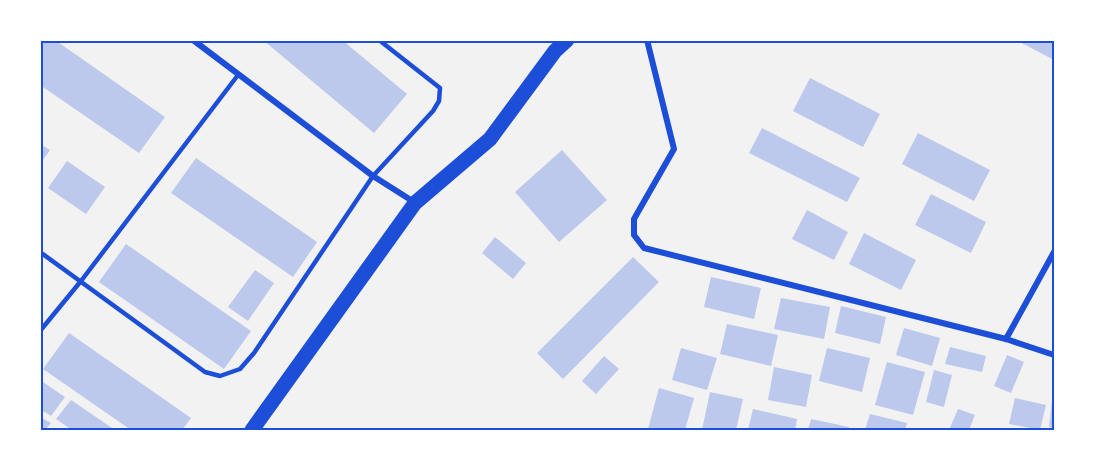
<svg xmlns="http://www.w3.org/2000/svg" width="1095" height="471" viewBox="0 0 1095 471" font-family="Commissioner,sans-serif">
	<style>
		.building { fill: #bdc9ec }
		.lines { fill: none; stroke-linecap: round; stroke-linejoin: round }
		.service { stroke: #1d4ed8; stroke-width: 4.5 }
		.minor { stroke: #1d4ed8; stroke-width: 6 }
		.primary { stroke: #1d4ed8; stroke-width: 15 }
		.neatline { fill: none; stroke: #1d4ed8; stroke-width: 2 }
	</style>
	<rect width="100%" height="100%" fill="#f2f2f2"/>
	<g class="building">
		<polygon points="40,40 55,40 165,117 139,153 40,85"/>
		<polygon points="263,40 342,40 407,94 374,133"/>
		<polygon points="1016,40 1054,40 1054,53 1052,59"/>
		<polygon points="810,78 880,114 863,147 793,111"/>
		<polygon points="762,128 860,178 847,202 749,153"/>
		<polygon points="918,133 990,170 974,201 902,164"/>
		<polygon points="40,144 50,150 40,164"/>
		<polygon points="562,150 607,200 559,242 515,192"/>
		<polygon points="196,158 317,242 293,277 171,193"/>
		<polygon points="67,161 105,187 86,214 48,188"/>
		<polygon points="931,194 986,222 971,253 915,225"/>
		<polygon points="807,210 848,232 834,260 792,239"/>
		<polygon points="864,233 916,260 901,290 849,264"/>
		<polygon points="495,237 526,263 513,279 482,253"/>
		<polygon points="126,244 251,331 224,369 99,282"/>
		<polygon points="633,257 659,282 563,379 537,353"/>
		<polygon points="255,270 274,283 248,321 228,307"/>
		<polygon points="711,277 761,288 754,319 704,307"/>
		<polygon points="781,298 830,307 824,339 774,329"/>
		<polygon points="841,306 886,317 880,344 835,333"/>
		<polygon points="727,324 778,335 771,366 720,354"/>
		<polygon points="904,328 940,338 932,366 896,355"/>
		<polygon points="69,333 191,418 182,430 131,430 43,369"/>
		<polygon points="950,347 986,356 982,372 945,364"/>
		<polygon points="681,348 717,358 707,390 672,380"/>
		<polygon points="827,348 870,358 862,392 819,381"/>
		<polygon points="1007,355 1024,362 1011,393 994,386"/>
		<polygon points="604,356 619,369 596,394 582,381"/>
		<polygon points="887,362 925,372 913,415 875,405"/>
		<polygon points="774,367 812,375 806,407 768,400"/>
		<polygon points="934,370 952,375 944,407 926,402"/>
		<polygon points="40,380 65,397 51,416 40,409"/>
		<polygon points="659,388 694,398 685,430 653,430 648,429"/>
		<polygon points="710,392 743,399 736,430 702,430"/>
		<polygon points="1015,398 1046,405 1040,430 1009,424"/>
		<polygon points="71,400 115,430 72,430 56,419"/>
		<polygon points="1052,401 1054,401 1054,428 1049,427"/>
		<polygon points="753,409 797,419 795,430 748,430"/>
		<polygon points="958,409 975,415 969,430 949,430"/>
		<polygon points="870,414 907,423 905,430 865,430"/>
		<polygon points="40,417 51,423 45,430 40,430"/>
		<polygon points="811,419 849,427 849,430 808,430"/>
	</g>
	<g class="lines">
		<g class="service">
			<polyline points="40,252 205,372 220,376 240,369 254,353 373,176 433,111 439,101 440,88 379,40"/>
			<polyline points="40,331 81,281 238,75"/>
		</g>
		<g class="minor">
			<polyline points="193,40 373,176 414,202"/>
			<polyline points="647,40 674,149 634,219 634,235 644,248 1006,339 1054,355"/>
			<polyline points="1006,339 1054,252"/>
		</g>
		<polyline class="primary" points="252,430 415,203 490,139 555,51 567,40"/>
	</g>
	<rect width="1095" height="471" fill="none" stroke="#ffffff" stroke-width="84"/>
	<rect x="42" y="42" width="1011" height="387" class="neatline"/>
</svg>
